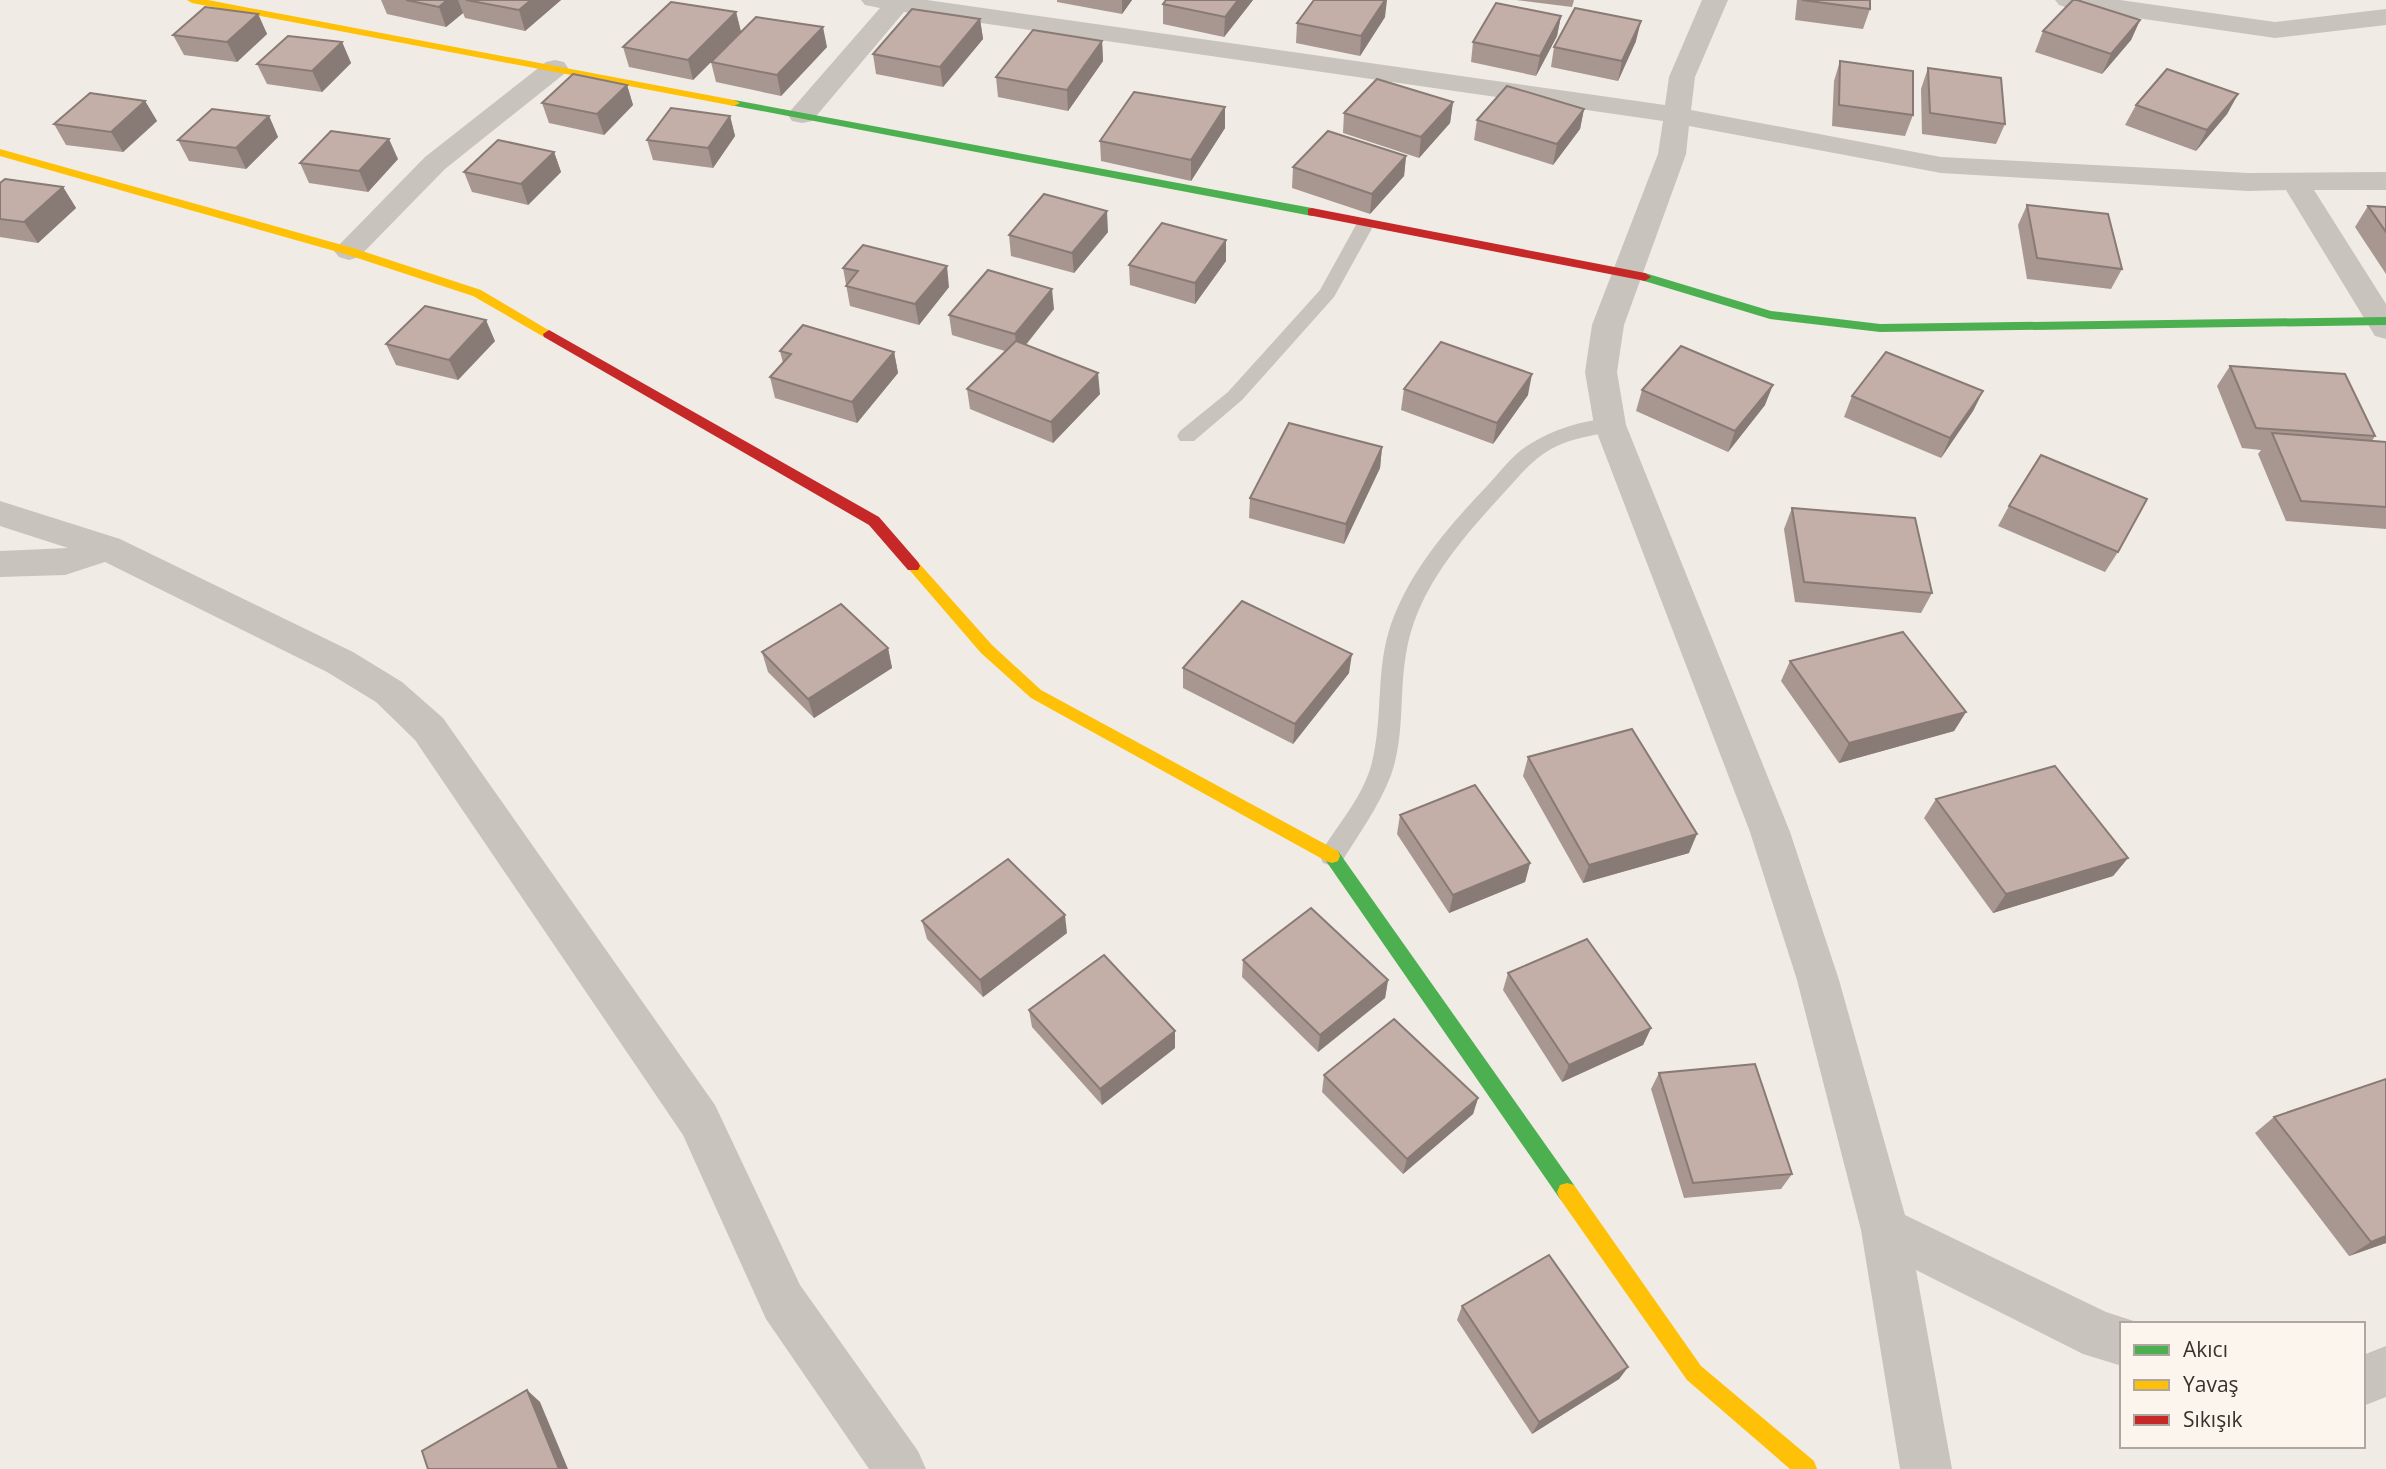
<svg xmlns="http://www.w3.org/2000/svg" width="2386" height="1469" viewBox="0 0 2386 1469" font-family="'Open Sans',sans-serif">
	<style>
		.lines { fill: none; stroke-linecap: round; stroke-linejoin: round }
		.lane { fill: #c9c3be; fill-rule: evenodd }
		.street { fill: #c9c3be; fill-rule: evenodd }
		.fast { fill: #4caf50; fill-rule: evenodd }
		.slow { fill: #ffc107; fill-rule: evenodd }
		.jam { fill: #c62828; fill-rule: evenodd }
		.wall { fill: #a89690 }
		.shaded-wall { fill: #887a75 }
		.building { fill: #c3afa7; stroke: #887a75; stroke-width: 2 }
	</style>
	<rect width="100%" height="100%" fill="#f0ebe5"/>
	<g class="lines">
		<g class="lane">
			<polygon points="1366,218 1375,223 1334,297 1242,400 1194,441 1180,441 1177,436 1180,431 1228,392 1320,290 1357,223"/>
			<path d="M 1610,418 L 1617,420 L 1620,425 L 1617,430 C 1594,436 1573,437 1551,449 C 1530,461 1517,479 1501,496 C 1459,542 1416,591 1406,654 C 1399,694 1405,736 1391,775 C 1379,807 1358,835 1341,863 L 1332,866 L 1323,863 L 1320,856 L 1323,849 C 1340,822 1362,797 1371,766 C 1383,723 1376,677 1388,634 C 1405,576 1447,528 1488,485 C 1501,471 1513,454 1530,444 C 1554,429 1581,421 1610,418 Z"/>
		</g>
		<g class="street">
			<polygon points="861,0 927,0 1665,105 1669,77 1702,0 1728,0 1695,77 1691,110 1941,157 2248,173 2386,172 2386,190 2314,190 2386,304 2386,339 2375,336 2286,190 2248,191 1941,173 1689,126 1686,154 1624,325 1617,372 1626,425 1790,832 1839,980 1905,1215 2106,1312 2140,1323 2122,1324 2122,1366 2083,1354 1916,1270 1952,1469 1900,1469 1861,1230 1797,980 1750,832 1594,425 1585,372 1592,325 1658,154 1663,121 904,12 812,121 802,123 792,121 788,115 792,109 880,8 865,5"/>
			<polygon points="2055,0 2120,0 2275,22 2386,9 2386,25 2275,38 2068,8 2059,5"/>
			<polygon points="555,60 564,62 568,68 564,74 445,169 359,257 349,260 339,257 334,251 339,245 425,157 546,62"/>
			<polygon points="0,501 120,539 353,652 402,682 443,718 715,1105 800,1285 918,1451 926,1469 869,1469 766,1319 683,1135 415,740 376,702 327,672 105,562 65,575 0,577 0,551 68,548 0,526"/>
			<polygon points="2386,1346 2386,1397 2363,1406 2363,1355"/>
		</g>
		<g class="fast">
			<polygon points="734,100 1312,208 1318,212 1312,216 730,105 730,101"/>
			<polygon points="1645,273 1771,311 1880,324 2386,317 2386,325 1880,332 1770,319 1641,280 1639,277"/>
			<polygon points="1332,849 1338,851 1574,1185 1577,1192 1574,1199 1567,1201 1560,1199 1326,861 1324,856 1326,851"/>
		</g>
		<g class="slow">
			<polygon points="187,0 208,0 734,100 740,103 734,106 192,3"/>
			<polygon points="0,149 353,248 481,290 555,334 549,338 544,337 473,296 345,254 0,156"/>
			<polygon points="913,561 918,562 992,645 1041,690 1338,851 1340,856 1338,861 1332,863 1326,861 1031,698 981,653 906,566"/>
			<polygon points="1567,1183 1574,1185 1701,1366 1814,1461 1817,1469 1790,1469 1687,1380 1560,1199 1557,1192 1560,1185"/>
		</g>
		<g class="jam">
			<polygon points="1312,208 1645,273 1651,277 1645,281 1308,215 1308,209"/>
			<polygon points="549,330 879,517 918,562 920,566 918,570 908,570 869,525 544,337 543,334"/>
		</g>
	</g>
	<g class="wall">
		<polygon points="381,0 561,0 525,31 465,18 463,13 446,27 387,14"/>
		<polygon points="1057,0 1132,0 1122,14 1057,2"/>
		<polygon points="1253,0 1224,37 1163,24 1163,4"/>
		<polygon points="1516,0 1574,0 1572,7"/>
		<polygon points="1797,0 1870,0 1870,9 1863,29 1795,20"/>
		<polygon points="736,12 741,32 827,47 781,96 716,82 711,62 693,80 629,67 623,47"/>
		<polygon points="258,14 267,34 237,62 184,55 173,35"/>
		<polygon points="1561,16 1557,36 1536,76 1471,62 1473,42"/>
		<polygon points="1385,17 1360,56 1296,43 1297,23"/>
		<polygon points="980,19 983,39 943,87 876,74 873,54"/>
		<polygon points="2140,20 2131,40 2102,74 2035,52 2043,31"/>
		<polygon points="1102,41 1103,61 1068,111 998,97 996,77"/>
		<polygon points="1636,41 1618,81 1551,67 1554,47"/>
		<polygon points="342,42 351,63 322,92 267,84 257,64"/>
		<polygon points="1840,61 1913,115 1905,136 1832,126 1834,81"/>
		<polygon points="1928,68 2005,124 1996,144 1922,134 1921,89"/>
		<polygon points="627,85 633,105 604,135 549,123 542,103"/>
		<polygon points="2238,94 2227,114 2196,151 2125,125 2136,105"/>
		<polygon points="145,101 157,121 123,152 66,145 54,124"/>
		<polygon points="1453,102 1450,123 1419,158 1343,133 1344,113"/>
		<polygon points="1225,107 1225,128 1191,181 1101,161 1100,141"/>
		<polygon points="1584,109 1580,129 1553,165 1474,140 1477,120"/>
		<polygon points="269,116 278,137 246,169 189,161 178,140"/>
		<polygon points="730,116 735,136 713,168 653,160 647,140"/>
		<polygon points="554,152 561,172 528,205 472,192 464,172"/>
		<polygon points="1406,156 1404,176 1370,214 1292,188 1293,167"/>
		<polygon points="398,159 368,192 309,183 300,163"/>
		<polygon points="0,183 63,187 76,208 38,243 0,237"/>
		<polygon points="2027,205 2122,269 2111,289 2027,279 2018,225"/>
		<polygon points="2368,206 2386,207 2386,274 2355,227"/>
		<polygon points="1108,232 1074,273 1011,256 1009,235"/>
		<polygon points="1226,261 1195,304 1130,285 1129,265"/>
		<polygon points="843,268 949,287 919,325 850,306"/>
		<polygon points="1054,309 1026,345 1100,394 1053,443 970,409 967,389 1005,351 952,335 949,315"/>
		<polygon points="495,341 458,380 396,365 386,344"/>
		<polygon points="780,351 894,352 898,373 857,423 775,398 770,377 783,363"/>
		<polygon points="2230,366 2375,436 2372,441 2386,442 2386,529 2286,521 2258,454 2261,450 2242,448 2217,386"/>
		<polygon points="1404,389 1528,395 1493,444 1401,410"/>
		<polygon points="1642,390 1765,405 1728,452 1636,411"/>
		<polygon points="1983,391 1973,411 1941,458 1844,417 1852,396"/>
		<polygon points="1382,447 1380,468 1344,544 1249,518 1250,498"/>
		<polygon points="2009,506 2118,552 2105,572 1998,526"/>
		<polygon points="1792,508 1932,593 1921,613 1795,602 1784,529"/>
		<polygon points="888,648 892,668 814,718 768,672 762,652"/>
		<polygon points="1790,661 1966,712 1954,731 1839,763 1781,681"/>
		<polygon points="1183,668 1349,673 1293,744 1183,688"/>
		<polygon points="1528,757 1689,853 1583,883 1523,776"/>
		<polygon points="1936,799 2128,858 2113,876 1993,913 1924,818"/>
		<polygon points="1400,815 1530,863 1525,882 1449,913 1397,834"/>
		<polygon points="922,921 1067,933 983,997 927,939"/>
		<polygon points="1243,960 1388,980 1385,998 1318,1052 1242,977"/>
		<polygon points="1508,973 1651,1028 1643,1045 1562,1082 1503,990"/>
		<polygon points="1029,1010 1175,1048 1102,1105 1032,1027"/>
		<polygon points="1659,1073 1792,1174 1781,1189 1684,1198 1651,1089"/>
		<polygon points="1324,1075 1478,1098 1473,1114 1403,1174 1322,1092"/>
		<polygon points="2274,1117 2386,1243 2349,1256 2255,1133"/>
		<polygon points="1462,1306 1628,1367 1619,1379 1532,1434 1457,1320"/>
	</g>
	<g class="shaded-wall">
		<polygon points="447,0 458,0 463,13 446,27 439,7"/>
		<polygon points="531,0 561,0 525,31 519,10"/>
		<polygon points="1122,0 1132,0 1122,14"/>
		<polygon points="1238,0 1253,0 1224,37 1225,17"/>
		<polygon points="1385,0 1387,0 1385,17 1360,56 1361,36"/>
		<polygon points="736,12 741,32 693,80 688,60"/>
		<polygon points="258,14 267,34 237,62 227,42"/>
		<polygon points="1561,16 1557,36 1536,76 1540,56"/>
		<polygon points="980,19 983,39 943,87 940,67"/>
		<polygon points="2140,20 2131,40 2102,74 2111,54"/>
		<polygon points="1641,21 1636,41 1618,81 1622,61"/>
		<polygon points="823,27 827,47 781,96 777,75"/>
		<polygon points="1102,41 1103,61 1068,111 1067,90"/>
		<polygon points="342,42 351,63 322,92 312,71"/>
		<polygon points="627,85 633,105 604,135 597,114"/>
		<polygon points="2238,94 2227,114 2196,151 2207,130"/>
		<polygon points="145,101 157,121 123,152 111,132"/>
		<polygon points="1453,102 1450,123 1419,158 1421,137"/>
		<polygon points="1225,107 1225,128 1191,181 1191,160"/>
		<polygon points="1584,109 1580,129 1553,165 1557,144"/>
		<polygon points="269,116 278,137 246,169 236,148"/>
		<polygon points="730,116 735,136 713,168 708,148"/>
		<polygon points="389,139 398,159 368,192 359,171"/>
		<polygon points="554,152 561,172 528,205 521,184"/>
		<polygon points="1406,156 1404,176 1370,214 1372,194"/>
		<polygon points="63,187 76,208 38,243 24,222"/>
		<polygon points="1107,211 1108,232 1074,273 1072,253"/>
		<polygon points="1226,240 1226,261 1195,304 1195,283"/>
		<polygon points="947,266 949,287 919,325 915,304"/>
		<polygon points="1052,289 1054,309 1017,355 1015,334"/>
		<polygon points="486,320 495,341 458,380 449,360"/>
		<polygon points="894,352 898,373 857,423 852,402"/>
		<polygon points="1098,373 1100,394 1053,443 1051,422"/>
		<polygon points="1532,374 1528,395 1493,444 1497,423"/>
		<polygon points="1773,385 1765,405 1728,452 1735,431"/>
		<polygon points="1983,391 1973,411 1941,458 1950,438"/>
		<polygon points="1382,447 1380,468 1344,544 1346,524"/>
		<polygon points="888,648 892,668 814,718 808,699"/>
		<polygon points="1352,654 1349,673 1293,744 1295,724"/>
		<polygon points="1966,712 1954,731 1839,763 1849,743"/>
		<polygon points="1697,834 1689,853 1583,883 1589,865"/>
		<polygon points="2128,858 2113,876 1993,913 2006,894"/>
		<polygon points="1530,863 1525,882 1449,913 1453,895"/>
		<polygon points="1065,915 1067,933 983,997 980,980"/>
		<polygon points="1388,980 1385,998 1318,1052 1320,1035"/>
		<polygon points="1651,1028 1643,1045 1562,1082 1569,1065"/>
		<polygon points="1175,1031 1175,1048 1102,1105 1100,1089"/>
		<polygon points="1478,1098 1473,1114 1403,1174 1407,1159"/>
		<polygon points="2386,1236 2386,1243 2349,1256 2371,1242"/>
		<polygon points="1628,1367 1619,1379 1532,1434 1539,1422"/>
		<polygon points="527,1390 540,1402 568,1469 559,1469"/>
	</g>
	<g class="building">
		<polygon points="406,0 447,0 439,7"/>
		<polygon points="466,0 531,0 519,10"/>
		<polygon points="1166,0 1238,0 1225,17 1163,4"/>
		<polygon points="1314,0 1385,0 1361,36 1297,23"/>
		<polygon points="1802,0 1870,0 1870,9"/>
		<polygon points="2073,0 2077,0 2140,20 2111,54 2043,31"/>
		<polygon points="671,2 736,12 688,60 623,47"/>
		<polygon points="1496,3 1561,16 1540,56 1473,42"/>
		<polygon points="205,7 258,14 227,42 173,35"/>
		<polygon points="1575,8 1641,21 1622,61 1554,47"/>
		<polygon points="912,9 980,19 940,67 873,54"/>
		<polygon points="756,17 823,27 777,75 711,62"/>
		<polygon points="1033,30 1102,41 1067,90 996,77"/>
		<polygon points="288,36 342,42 312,71 257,64"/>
		<polygon points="1840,61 1913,71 1913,115 1839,105"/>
		<polygon points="1928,68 2001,78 2005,124 1930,113"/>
		<polygon points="2167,69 2238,94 2207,130 2136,105"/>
		<polygon points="573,74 627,85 597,114 542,103"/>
		<polygon points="1377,79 1453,102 1421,137 1344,113"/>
		<polygon points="1507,86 1584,109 1557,144 1477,120"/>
		<polygon points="1134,92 1225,107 1191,160 1100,141"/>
		<polygon points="90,93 145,101 111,132 54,124"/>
		<polygon points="671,108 730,116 708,148 647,140"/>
		<polygon points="212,109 269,116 236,148 178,140"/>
		<polygon points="331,131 389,139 359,171 300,163"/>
		<polygon points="1328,131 1406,156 1372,194 1293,167"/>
		<polygon points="498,140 554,152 521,184 464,172"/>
		<polygon points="5,179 63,187 24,222 0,219 0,183"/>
		<polygon points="1044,194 1107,211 1072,253 1009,235"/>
		<polygon points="2027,205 2108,214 2122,269 2037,258"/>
		<polygon points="2368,206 2386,207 2386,232"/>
		<polygon points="1162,223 1226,240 1195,283 1129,265"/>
		<polygon points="863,245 947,266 915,304 846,286 858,271 843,268"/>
		<polygon points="988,270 1052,289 1015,334 949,315"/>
		<polygon points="425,306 486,320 449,360 386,344"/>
		<polygon points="803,325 894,352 852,402 770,377 791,354 780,351"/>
		<polygon points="1016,341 1098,373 1051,422 967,389"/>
		<polygon points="1441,342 1532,374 1497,423 1404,389"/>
		<polygon points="1681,346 1773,385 1735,431 1642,390"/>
		<polygon points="1886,352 1983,391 1950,438 1852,396"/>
		<polygon points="2230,366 2345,374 2375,436 2256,428"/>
		<polygon points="1289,423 1382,447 1346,524 1250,498"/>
		<polygon points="2272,433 2386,442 2386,507 2301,501"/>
		<polygon points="2041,455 2147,499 2118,552 2009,506"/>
		<polygon points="1792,508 1915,518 1932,593 1804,582"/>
		<polygon points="1242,601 1352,654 1295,724 1183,668"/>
		<polygon points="841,604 888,648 808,699 762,652"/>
		<polygon points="1903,632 1966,712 1849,743 1790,661"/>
		<polygon points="1632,729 1697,834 1589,865 1528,757"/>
		<polygon points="2055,766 2128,858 2006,894 1936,799"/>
		<polygon points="1475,785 1530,863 1453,895 1400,815"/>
		<polygon points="1008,859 1065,915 980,980 922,921"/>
		<polygon points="1311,908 1388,980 1320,1035 1243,960"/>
		<polygon points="1587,939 1651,1028 1569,1065 1508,973"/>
		<polygon points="1104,955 1175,1031 1100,1089 1029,1010"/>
		<polygon points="1394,1019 1478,1098 1407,1159 1324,1075"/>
		<polygon points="1755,1064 1792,1174 1693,1183 1659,1073"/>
		<polygon points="2386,1079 2386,1236 2371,1242 2274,1117"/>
		<polygon points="1549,1255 1628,1367 1539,1422 1462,1306"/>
		<polygon points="527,1390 559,1469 428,1469 422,1451"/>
	</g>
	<rect x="2120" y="1322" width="245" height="126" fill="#fbf5ee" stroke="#aea6a0" stroke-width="2"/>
	<rect x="2134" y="1345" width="35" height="10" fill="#4caf50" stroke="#aea6a0" stroke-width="2"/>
	<text x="2183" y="1357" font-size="21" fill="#3b302b">Akıcı</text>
	<rect x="2134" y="1380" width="35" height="10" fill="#ffc107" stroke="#aea6a0" stroke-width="2"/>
	<text x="2183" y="1392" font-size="21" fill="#3b302b">Yavaş</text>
	<rect x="2134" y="1415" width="35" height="10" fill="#c62828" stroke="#aea6a0" stroke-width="2"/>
	<text x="2183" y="1427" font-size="21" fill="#3b302b">Sıkışık</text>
</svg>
